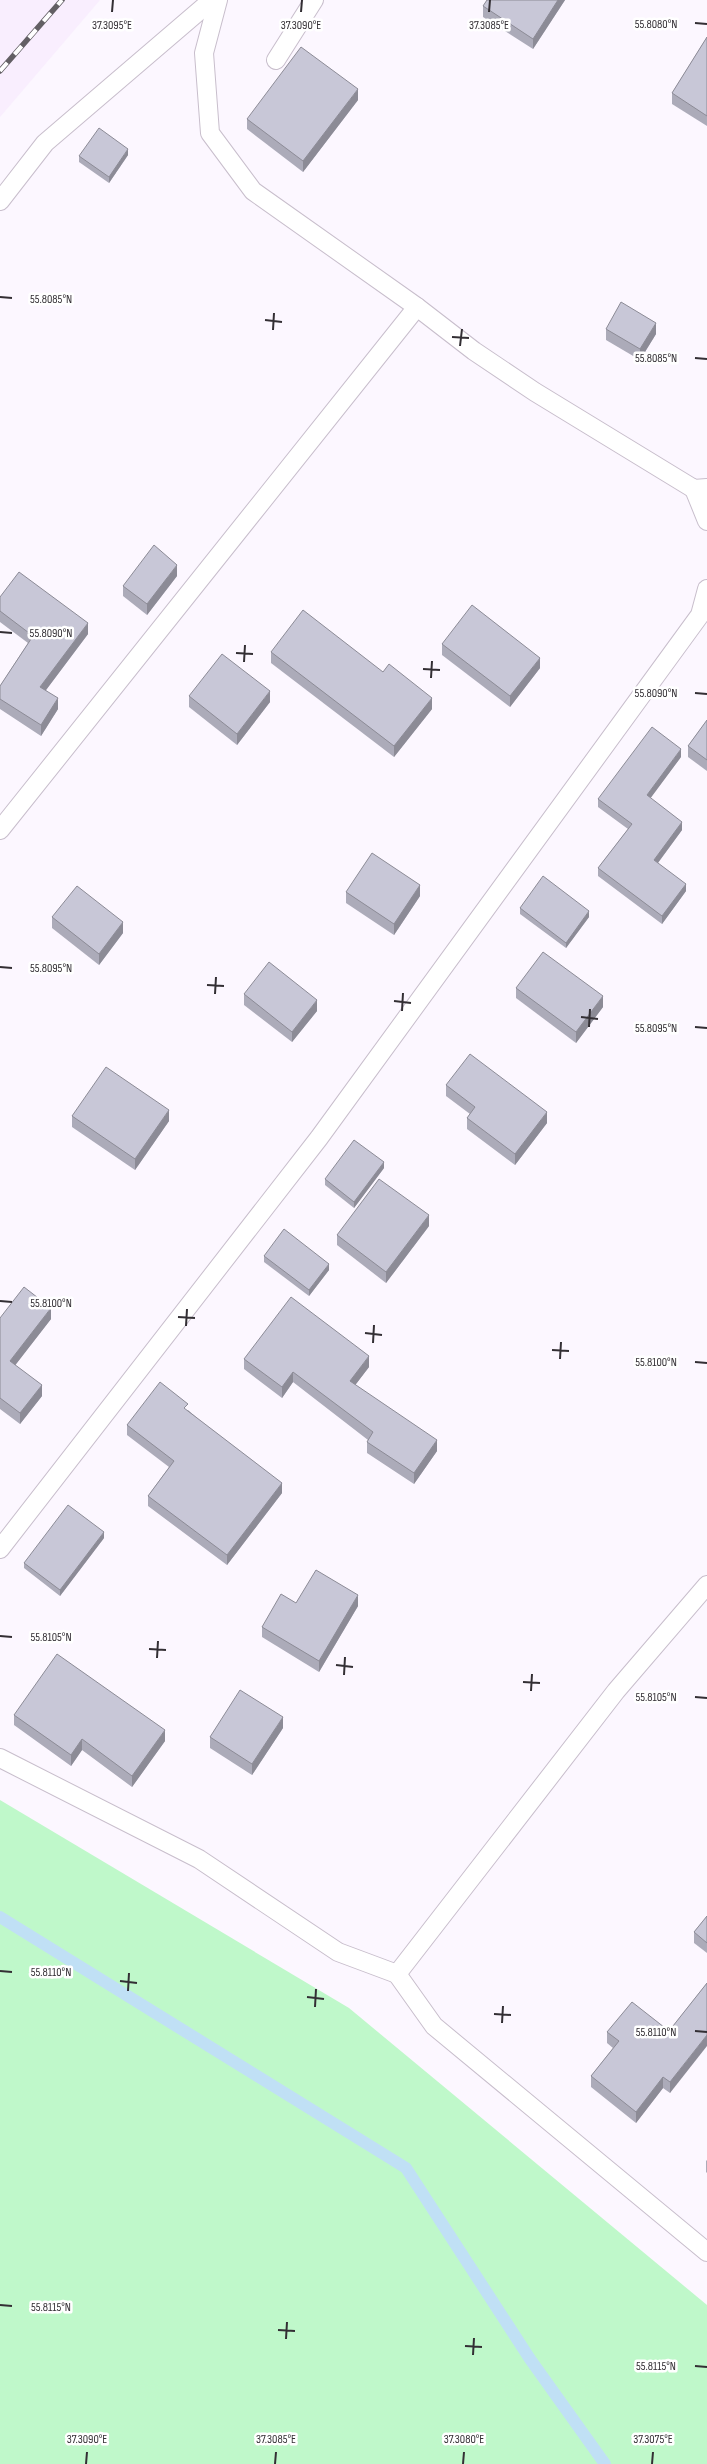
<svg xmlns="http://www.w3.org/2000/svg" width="707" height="2464" viewBox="0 0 707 2464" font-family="'Sofia Sans Condensed',sans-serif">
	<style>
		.built { fill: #f9eefe }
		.green { fill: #bff8ca }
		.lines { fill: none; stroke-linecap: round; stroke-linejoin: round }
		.stream { stroke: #c0e0f5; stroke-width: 12 }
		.lane-casing { stroke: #c8becc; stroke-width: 20 }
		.lane { stroke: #fff; stroke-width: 18 }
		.rail-casing { stroke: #635f64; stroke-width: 5.5 }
		.rail { stroke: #fff; stroke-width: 4; stroke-dasharray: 11; stroke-linecap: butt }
		.wall { fill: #acabb9 }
		.shaded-wall { fill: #8c8b96 }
		.building { fill: #c8c7d7; stroke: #8c8b96 }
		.ticks { fill: none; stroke: #332f34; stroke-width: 2 }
		.ticks-label { font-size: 12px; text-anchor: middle; fill: #332f34; stroke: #fff; stroke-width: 5; stroke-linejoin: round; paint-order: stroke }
	</style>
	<rect width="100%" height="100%" fill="#fcf7ff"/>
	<polygon class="built" points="0,0 100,0 0,117"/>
	<polygon class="green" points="0,1800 349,2008 707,2305 707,2464 0,2464"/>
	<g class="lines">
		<polyline class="stream" points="0,1917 406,2168 530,2359 605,2464"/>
		<g class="lane-casing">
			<g id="lane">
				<polyline points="218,0 204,53 210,133 253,191 417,307 474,351 535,392 694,489 707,488"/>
				<polyline points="276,60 314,0"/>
				<polyline points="0,201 45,143 212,0"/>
				<polyline points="694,489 707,521"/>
				<polyline points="0,830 417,307"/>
				<polyline points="0,1549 319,1138 700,615 707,589"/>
				<polyline points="0,1758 199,1859 338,1952 397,1974 616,1691 707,1585"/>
				<polyline points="397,1974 434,2026 707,2252"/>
			</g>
		</g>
		<use href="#lane" class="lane"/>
		<g class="rail-casing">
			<polyline id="rail" points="0,71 62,0"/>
		</g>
		<use href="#rail" class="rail"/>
	</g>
	<g class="wall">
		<polygon points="487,0 565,0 533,49 483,17 483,6"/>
		<polygon points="707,37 707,126 672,104 672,93"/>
		<polygon points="358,100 303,172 247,129 247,119"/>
		<polygon points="128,155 109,183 79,162 79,156"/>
		<polygon points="606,329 656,334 640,360 606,340"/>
		<polygon points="177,576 147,615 123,596 123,586"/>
		<polygon points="0,597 88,634 46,690 58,709 41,736 0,709 0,686 28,643 0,622"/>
		<polygon points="442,644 540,668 510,707 442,655"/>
		<polygon points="271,652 383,672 432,709 394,757 271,663"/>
		<polygon points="189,696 270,702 237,745 189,707"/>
		<polygon points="707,720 707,771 688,757 688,746"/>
		<polygon points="681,757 650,798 682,830 658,863 686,891 662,924 598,876 598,868 628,829 598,807 598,799"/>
		<polygon points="346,892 420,896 394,935 346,903"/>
		<polygon points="520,908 589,917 566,948 520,914"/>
		<polygon points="52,917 123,933 99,965 52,928"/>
		<polygon points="516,988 603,1007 576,1043 516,998"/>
		<polygon points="244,994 317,1011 292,1042 244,1005"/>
		<polygon points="446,1085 547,1123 515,1165 467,1129 467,1118 470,1114 446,1096"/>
		<polygon points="72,1116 169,1121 135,1170 72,1127"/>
		<polygon points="384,1168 354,1208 325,1185 325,1179"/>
		<polygon points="429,1226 386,1283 337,1245 337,1235"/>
		<polygon points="264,1256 329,1270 309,1296 264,1262"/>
		<polygon points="0,1318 51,1319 15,1365 42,1396 20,1424 0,1409"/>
		<polygon points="244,1359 369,1367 355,1385 437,1451 414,1484 367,1453 367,1442 368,1440 293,1382 282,1398 244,1369"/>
		<polygon points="188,1410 282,1493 227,1565 148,1506 148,1496 169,1467 127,1435 127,1425"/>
		<polygon points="104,1538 60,1596 24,1568 24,1563"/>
		<polygon points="296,1603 358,1606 319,1672 262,1637 262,1627"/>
		<polygon points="14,1715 165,1741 132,1787 82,1750 71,1766 14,1725"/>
		<polygon points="283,1728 252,1775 210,1748 210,1737"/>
		<polygon points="707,1916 707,1953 694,1943 694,1932"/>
		<polygon points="707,1983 670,2093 663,2088 636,2123 591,2087 591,2076 613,2048 607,2043 607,2032 669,2031"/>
		<polygon points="707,2160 707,2173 706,2172 706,2161"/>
	</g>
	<g class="shaded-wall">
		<polygon points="558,0 565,0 533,49 533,39"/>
		<polygon points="358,89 358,100 303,172 303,161"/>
		<polygon points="128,149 128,155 109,183 109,177"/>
		<polygon points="656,323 656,334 640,360 640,349"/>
		<polygon points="177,565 177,576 147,615 147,604"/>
		<polygon points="88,623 88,634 40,698 40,687"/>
		<polygon points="540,658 540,668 510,707 510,696"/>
		<polygon points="270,691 270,702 237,745 237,734"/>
		<polygon points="58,698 58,709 41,736 41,725"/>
		<polygon points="432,698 432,709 394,757 394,746"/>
		<polygon points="681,749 681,757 647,803 647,795"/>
		<polygon points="682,822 682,830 654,868 654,860"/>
		<polygon points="686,884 686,891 662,924 662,916"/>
		<polygon points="420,885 420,896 394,935 394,924"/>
		<polygon points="589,911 589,917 566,948 566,943"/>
		<polygon points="123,922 123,933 99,965 99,954"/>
		<polygon points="603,996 603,1007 576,1043 576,1032"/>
		<polygon points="317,1000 317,1011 292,1042 292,1032"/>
		<polygon points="169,1110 169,1121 135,1170 135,1159"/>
		<polygon points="547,1112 547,1123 515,1165 515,1154"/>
		<polygon points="384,1162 384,1168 354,1208 354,1202"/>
		<polygon points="429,1215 429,1226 386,1283 386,1272"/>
		<polygon points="329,1264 329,1270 309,1296 309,1290"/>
		<polygon points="51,1308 51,1319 10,1372 10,1361"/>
		<polygon points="369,1356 369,1367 350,1392 350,1381"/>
		<polygon points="293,1372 293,1382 282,1398 282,1387"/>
		<polygon points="42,1385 42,1396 20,1424 20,1413"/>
		<polygon points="437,1440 437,1451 414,1484 414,1473"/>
		<polygon points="282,1483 282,1493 227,1565 227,1555"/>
		<polygon points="104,1532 104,1538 60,1596 60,1590"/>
		<polygon points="358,1595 358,1606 319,1672 319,1661"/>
		<polygon points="283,1717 283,1728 252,1775 252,1764"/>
		<polygon points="165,1730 165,1741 132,1787 132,1776"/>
		<polygon points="82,1739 82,1750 71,1766 71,1755"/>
		<polygon points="707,2035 707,2046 670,2093 670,2082"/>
		<polygon points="663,2077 663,2088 636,2123 636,2112"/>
	</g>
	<g class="building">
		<polygon points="487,0 558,0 533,39 483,6"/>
		<polygon points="707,37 707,116 672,93"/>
		<polygon points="301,47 358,89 303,161 247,119"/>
		<polygon points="99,128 128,149 109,177 79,156"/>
		<polygon points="621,302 656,323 640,349 606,329"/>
		<polygon points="154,545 177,565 147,604 123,586"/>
		<polygon points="19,572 88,623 40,687 58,698 41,725 0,699 0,686 33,636 0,611 0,597"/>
		<polygon points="472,605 540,658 510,696 442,644"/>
		<polygon points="303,610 383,672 389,664 432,698 394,746 271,652"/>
		<polygon points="222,654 270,691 237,734 189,696"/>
		<polygon points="707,720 707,760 688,746"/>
		<polygon points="652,727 681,749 647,795 682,822 654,860 686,884 662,916 598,868 632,824 598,799"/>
		<polygon points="372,853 420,885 394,924 346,892"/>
		<polygon points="543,876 589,911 566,943 520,908"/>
		<polygon points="77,886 123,922 99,954 52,917"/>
		<polygon points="543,952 603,996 576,1032 516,988"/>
		<polygon points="269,962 317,1000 292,1032 244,994"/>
		<polygon points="470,1054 547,1112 515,1154 467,1118 475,1107 446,1085"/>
		<polygon points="106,1067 169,1110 135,1159 72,1116"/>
		<polygon points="354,1140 384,1162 354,1202 325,1179"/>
		<polygon points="379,1179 429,1215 386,1272 337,1235"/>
		<polygon points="284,1229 329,1264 309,1290 264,1256"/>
		<polygon points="24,1287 51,1308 10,1361 42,1385 20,1413 0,1398 0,1318"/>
		<polygon points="291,1297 369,1356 350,1381 437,1440 414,1473 367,1442 373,1432 293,1372 282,1387 244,1359"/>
		<polygon points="160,1382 188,1404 184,1408 282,1483 227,1555 148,1496 174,1461 127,1425"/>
		<polygon points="68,1505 104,1532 60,1590 24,1563"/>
		<polygon points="316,1570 358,1595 319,1661 262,1627 281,1594 296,1603"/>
		<polygon points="57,1654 165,1730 132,1776 82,1739 71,1755 14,1715"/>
		<polygon points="240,1690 283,1717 252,1764 210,1737"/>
		<polygon points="707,1916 707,1943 694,1932"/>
		<polygon points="707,1983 707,2035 670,2082 663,2077 636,2112 591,2076 619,2041 607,2032 632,2002 669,2031"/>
	</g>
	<path class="ticks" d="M 112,12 L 113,0M 301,12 L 302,0M 489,12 L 490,0M 695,23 L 707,24M 0,297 L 12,298M 265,320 L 282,322M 273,330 L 274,313M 452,337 L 469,338M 460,346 L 462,329M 695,358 L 707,359M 0,632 L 12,633M 236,653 L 253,654M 244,662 L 245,645M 423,669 L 440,670M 431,678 L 432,661M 695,693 L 707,694M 0,967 L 12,968M 207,985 L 224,986M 215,994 L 216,977M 394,1001 L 411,1003M 402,1011 L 403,993M 581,1017 L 598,1019M 589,1027 L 590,1009M 695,1027 L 707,1028M 0,1301 L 12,1302M 178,1317 L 195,1318M 186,1326 L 187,1309M 365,1333 L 382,1335M 373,1343 L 374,1325M 552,1350 L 569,1351M 560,1359 L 561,1342M 695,1362 L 707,1363M 0,1636 L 12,1637M 149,1649 L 166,1650M 157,1658 L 158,1641M 336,1665 L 353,1667M 344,1675 L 345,1657M 523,1682 L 540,1683M 531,1691 L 532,1674M 695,1697 L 707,1698M 0,1971 L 12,1972M 120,1981 L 137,1983M 128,1991 L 129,1973M 307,1997 L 324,1999M 315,2007 L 316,1989M 494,2014 L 511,2015M 502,2023 L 503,2006M 695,2031 L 707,2032M 0,2305 L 12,2306M 278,2330 L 295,2331M 286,2339 L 287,2322M 465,2346 L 482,2347M 473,2355 L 474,2338M 695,2366 L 707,2367M 86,2464 L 87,2452M 275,2464 L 276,2452M 463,2464 L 464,2452M 652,2464 L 653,2452"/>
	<g class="ticks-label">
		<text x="656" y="28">55.8080°N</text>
		<text x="112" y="29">37.3095°E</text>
		<text x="301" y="29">37.3090°E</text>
		<text x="489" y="29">37.3085°E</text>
		<text x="51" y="303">55.8085°N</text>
		<text x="656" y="362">55.8085°N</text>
		<text x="51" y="637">55.8090°N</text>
		<text x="656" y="697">55.8090°N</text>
		<text x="51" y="972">55.8095°N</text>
		<text x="656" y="1032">55.8095°N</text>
		<text x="51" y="1307">55.8100°N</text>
		<text x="656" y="1366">55.8100°N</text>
		<text x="51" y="1641">55.8105°N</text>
		<text x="656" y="1701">55.8105°N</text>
		<text x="51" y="1976">55.8110°N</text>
		<text x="656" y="2036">55.8110°N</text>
		<text x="51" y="2311">55.8115°N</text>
		<text x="656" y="2370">55.8115°N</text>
		<text x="87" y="2443">37.3090°E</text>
		<text x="276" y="2443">37.3085°E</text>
		<text x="464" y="2443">37.3080°E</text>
		<text x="653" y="2443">37.3075°E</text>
	</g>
</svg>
